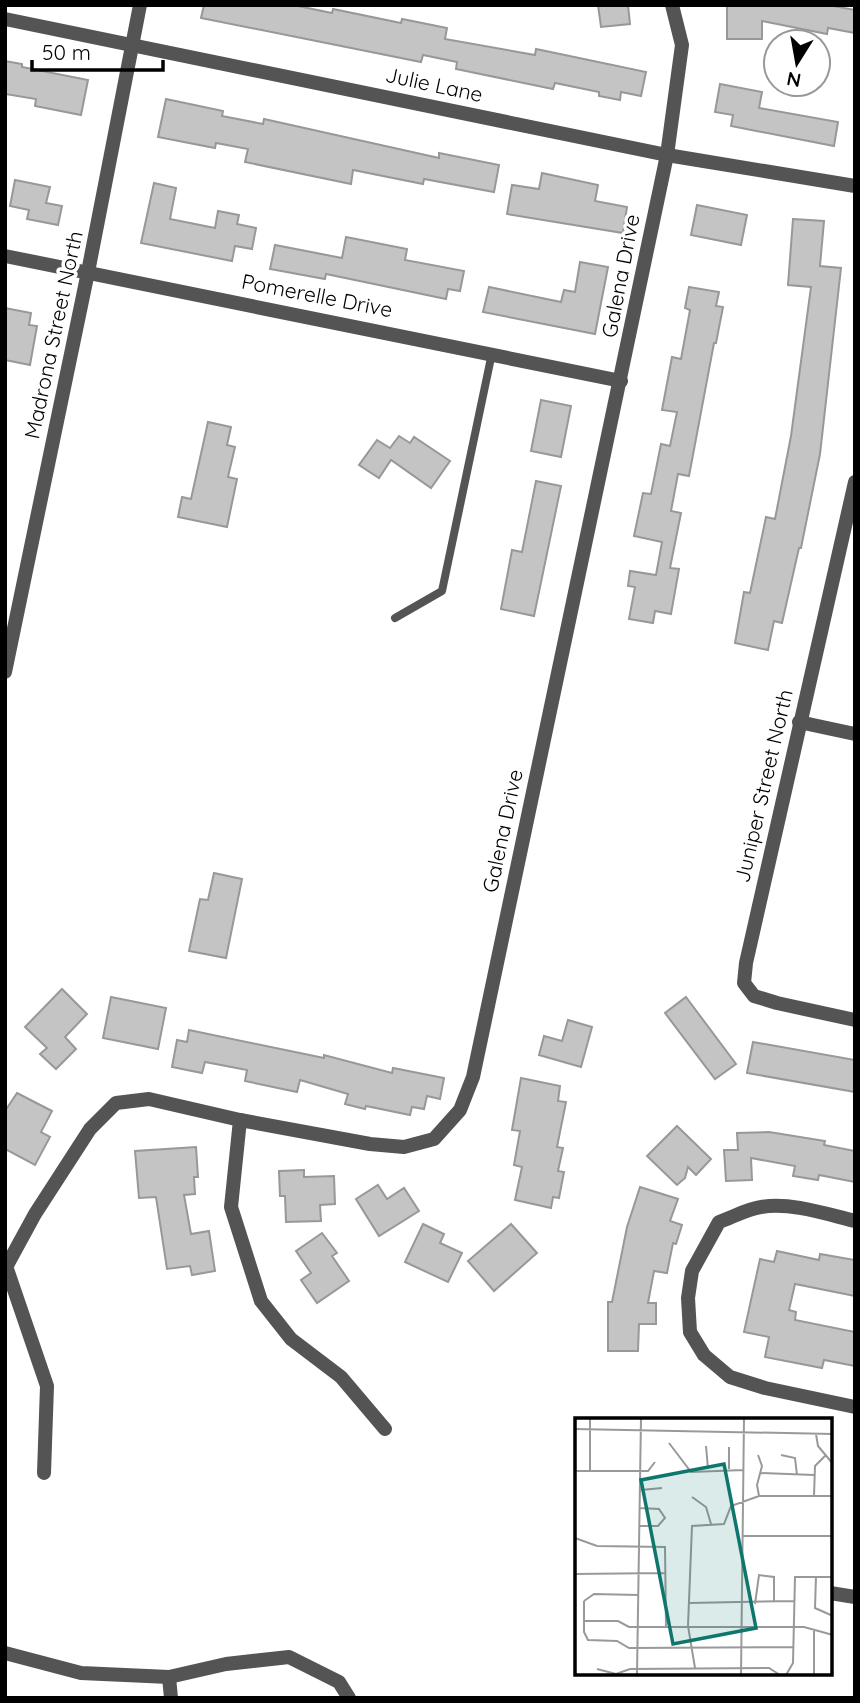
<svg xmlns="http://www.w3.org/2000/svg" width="860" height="1703" viewBox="0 0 860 1703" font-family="Quicksand,sans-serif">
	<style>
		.building { fill: #c4c4c4; stroke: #989898; stroke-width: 2 }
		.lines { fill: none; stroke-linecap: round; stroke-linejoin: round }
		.service { stroke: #545454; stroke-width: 8 }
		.minor { stroke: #545454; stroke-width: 14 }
		.tertiary { stroke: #545454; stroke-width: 14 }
		.labels { text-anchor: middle; stroke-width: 7; stroke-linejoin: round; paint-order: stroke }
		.street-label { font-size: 21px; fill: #000; stroke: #fff }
		.inset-road { fill: none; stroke: #999; stroke-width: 2 }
		.view { fill: #0f766e; fill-opacity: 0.15; stroke: #0f766e; stroke-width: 3.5 }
		.inset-edge { fill: none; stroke: #000; stroke-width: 3.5 }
	</style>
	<rect width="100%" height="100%" fill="#fff"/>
	<g class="building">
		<polygon points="204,5 293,5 332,13 333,9 401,23 402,19 447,28 445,39 535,55 536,49 646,72 641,96 621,92 620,100 599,96 599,92 555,83 553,89 456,69 457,62 423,55 421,62 201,18"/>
		<polygon points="598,5 628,5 630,24 601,27"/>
		<polygon points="727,5 828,5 855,10 855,33 828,28 827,34 762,21 762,39 727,39"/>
		<polygon points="5,61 22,64 22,67 88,80 81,115 35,106 36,99 5,94"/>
		<polygon points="720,84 762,92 759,108 838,122 834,146 731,126 733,115 715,112"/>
		<polygon points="166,99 223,111 222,116 263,124 264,119 439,158 439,153 499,165 494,192 424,179 423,184 353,170 351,184 245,162 248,149 216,143 215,148 158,137"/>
		<polygon points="542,173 598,185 595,201 627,207 623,233 507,214 512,185 539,189"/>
		<polygon points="15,180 50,187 46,203 62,206 58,225 27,219 29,210 10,206"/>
		<polygon points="154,183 176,188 170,219 215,228 218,211 239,215 237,224 256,228 252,249 235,246 232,261 141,243"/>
		<polygon points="697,205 747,215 741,245 691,235"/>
		<polygon points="793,219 824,221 820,266 841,268 820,454 801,548 799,548 782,623 774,621 768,650 735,643 744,592 750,593 766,517 775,519 791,436 811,287 788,285"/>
		<polygon points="346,237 407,249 405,260 464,271 460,291 448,289 446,299 326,274 325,279 270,269 275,245 342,258"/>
		<polygon points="580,262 608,267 595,334 483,312 489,287 561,302 564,290 575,292"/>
		<polygon points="689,287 719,292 716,306 723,307 716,343 714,343 689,476 678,474 671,511 681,513 670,568 679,569 671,614 655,611 653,623 629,619 635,587 628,586 630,571 656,575 662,542 634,536 643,493 651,494 661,444 670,446 677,412 662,410 672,357 681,359 690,310 685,308"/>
		<polygon points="5,308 31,313 29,325 37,326 30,365 5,360"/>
		<polygon points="541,400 571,406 561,457 531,451"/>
		<polygon points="208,422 231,427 227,445 235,447 228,477 237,479 227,527 178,517 182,497 191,499"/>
		<polygon points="399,436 410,443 414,437 450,461 431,488 391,460 379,478 359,465 377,440 390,448"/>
		<polygon points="536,481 561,486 534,616 501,609 512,550 522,552"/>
		<polygon points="214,873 242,879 226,958 189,951 200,899 208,900"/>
		<polygon points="62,989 87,1014 65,1037 76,1049 56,1069 40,1054 47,1048 25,1027"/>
		<polygon points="111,997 166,1008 158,1049 103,1038"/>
		<polygon points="686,997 736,1064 715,1079 665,1013"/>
		<polygon points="568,1020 592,1027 581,1067 539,1055 544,1036 562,1041"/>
		<polygon points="189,1030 324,1058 324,1055 392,1073 393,1068 444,1078 440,1099 427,1096 424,1109 412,1107 410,1115 366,1106 365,1109 345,1104 348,1094 300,1080 297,1092 245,1081 247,1070 205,1062 202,1073 172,1067 177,1040 187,1042"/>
		<polygon points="753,1042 855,1060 855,1092 747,1073"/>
		<polygon points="521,1078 560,1086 558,1101 566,1102 557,1147 563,1148 558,1171 564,1172 559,1198 553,1197 551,1208 515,1200 522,1167 514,1165 520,1131 512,1130"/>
		<polygon points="17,1093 52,1111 41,1132 50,1137 35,1165 5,1149 5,1111"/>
		<polygon points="677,1126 711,1159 696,1175 688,1167 685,1178 677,1185 647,1156"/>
		<polygon points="769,1132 825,1141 824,1145 855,1151 855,1182 819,1175 818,1180 793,1176 795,1166 751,1158 752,1180 726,1181 724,1150 738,1150 737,1133"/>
		<polygon points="196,1147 198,1177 194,1177 195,1194 184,1195 191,1234 209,1231 215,1271 192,1275 190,1266 167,1269 156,1197 139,1198 135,1151"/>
		<polygon points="304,1170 304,1177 334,1176 335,1204 320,1205 321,1221 286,1222 285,1196 280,1196 279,1171"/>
		<polygon points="378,1185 387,1199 404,1188 419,1211 379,1236 356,1199"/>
		<polygon points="640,1187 678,1199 670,1221 682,1225 676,1244 673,1243 667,1273 654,1271 648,1303 656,1303 656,1324 639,1324 638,1351 608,1351 608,1302 612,1302 627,1227"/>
		<polygon points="423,1224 444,1234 440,1243 462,1253 448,1282 405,1262"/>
		<polygon points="511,1224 537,1253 494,1291 468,1261"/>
		<polygon points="322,1233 337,1253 332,1256 349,1281 317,1303 301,1280 311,1273 296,1251"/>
		<polygon points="777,1251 819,1260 820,1254 855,1260 855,1296 795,1284 789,1310 796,1312 795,1320 855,1332 855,1366 824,1360 822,1368 765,1357 769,1337 744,1332 760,1259 774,1262"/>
	</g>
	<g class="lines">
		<polyline class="service" points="395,618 442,591 492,353"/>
		<g class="minor">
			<polyline points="5,19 667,155 855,186"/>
			<polyline points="5,256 621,381"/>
			<polyline points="855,482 746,963 744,983 754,996 777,1003 855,1020"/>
			<polyline points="799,722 855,734"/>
			<polyline points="240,1120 231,1207 261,1301 291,1339 341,1377 385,1429"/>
			<path d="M 855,1221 C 826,1214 791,1202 761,1207 C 747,1209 733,1217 719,1222 L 692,1271 L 688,1298 L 690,1332 L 704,1355 L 730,1377 L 765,1388 L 855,1407"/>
			<polyline points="5,1269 35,1214 90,1129 116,1103 149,1099 240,1120 370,1144 404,1147 434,1139 460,1110 473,1077 667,155 682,45 672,5"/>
			<polyline points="7,1269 47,1386 44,1473"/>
			<polyline points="830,1593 855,1597"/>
			<polyline points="5,1653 81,1673 169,1677 226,1664 289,1657 339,1682 349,1698"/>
			<polyline points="169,1677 171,1698"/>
		</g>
		<polyline class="tertiary" points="5,672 88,272 140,5"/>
	</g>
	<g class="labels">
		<g class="street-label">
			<text transform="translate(434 85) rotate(12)" y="7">Julie Lane</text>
			<text transform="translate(621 276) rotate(-79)" y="7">Galena Drive</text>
			<text transform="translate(317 296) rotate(11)" y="7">Pomerelle Drive</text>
			<text transform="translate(54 335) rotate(-78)" y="7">Madrona Street North</text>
			<text transform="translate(764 786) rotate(-77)" y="7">Juniper Street North</text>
			<text transform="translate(503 831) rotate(-78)" y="7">Galena Drive</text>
		</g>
	</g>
	<g transform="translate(575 1418)">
		<rect width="257" height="257" fill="#fff"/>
		<path class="inset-road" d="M 15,0 L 15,53M 0,11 L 258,16M 241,16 L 243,28 L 258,46M 94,25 L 116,54 L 169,52M 131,28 L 133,51M 183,37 L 187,48 L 182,67 L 184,78M 206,37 L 220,40 L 222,57M 154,51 L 154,29M 0,53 L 73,53 L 80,44M 185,55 L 239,57M 66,72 L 87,70M 239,78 L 240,48 L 250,38M 117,79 L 131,89 L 136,106M 65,108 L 83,108 L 90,100 L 84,91 L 65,90M 168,118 L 258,118M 0,120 L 22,128 L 90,129 L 91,208M 0,156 L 90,155M 241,158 L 240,190 L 258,198M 9,183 L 9,214 L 13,222 L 42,223 L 54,230 L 219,229M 9,183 L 19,176 L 63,177M 114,185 L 219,183M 180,186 L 184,157 L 199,159 L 199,183M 9,203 L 43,203 L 54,209 L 229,209 L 258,217M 120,250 L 113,208 L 117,108 L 149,106 L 156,88 L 184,78 L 258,78M 22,251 L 41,256 L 55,251 L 194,250 L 205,257M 62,257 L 66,0M 166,257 L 169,0M 211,257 L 218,245 L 220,159 L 258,159M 239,257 L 239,213"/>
		<path class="view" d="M 149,46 L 181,210 L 98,226 L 66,62 Z"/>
		<rect width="257" height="257" class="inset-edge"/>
	</g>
	<rect width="860" height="1703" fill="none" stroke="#000000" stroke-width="14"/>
	<g transform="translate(797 63) rotate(191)"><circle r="33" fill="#ffffff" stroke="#999999" stroke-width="2"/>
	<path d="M0-5L12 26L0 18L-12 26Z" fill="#000000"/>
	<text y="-10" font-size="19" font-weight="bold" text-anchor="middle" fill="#000000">N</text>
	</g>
	<path d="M32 60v10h131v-10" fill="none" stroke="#000000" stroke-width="3.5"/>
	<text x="42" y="60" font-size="21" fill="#000000" stroke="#ffffff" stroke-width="5" paint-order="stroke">50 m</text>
</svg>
